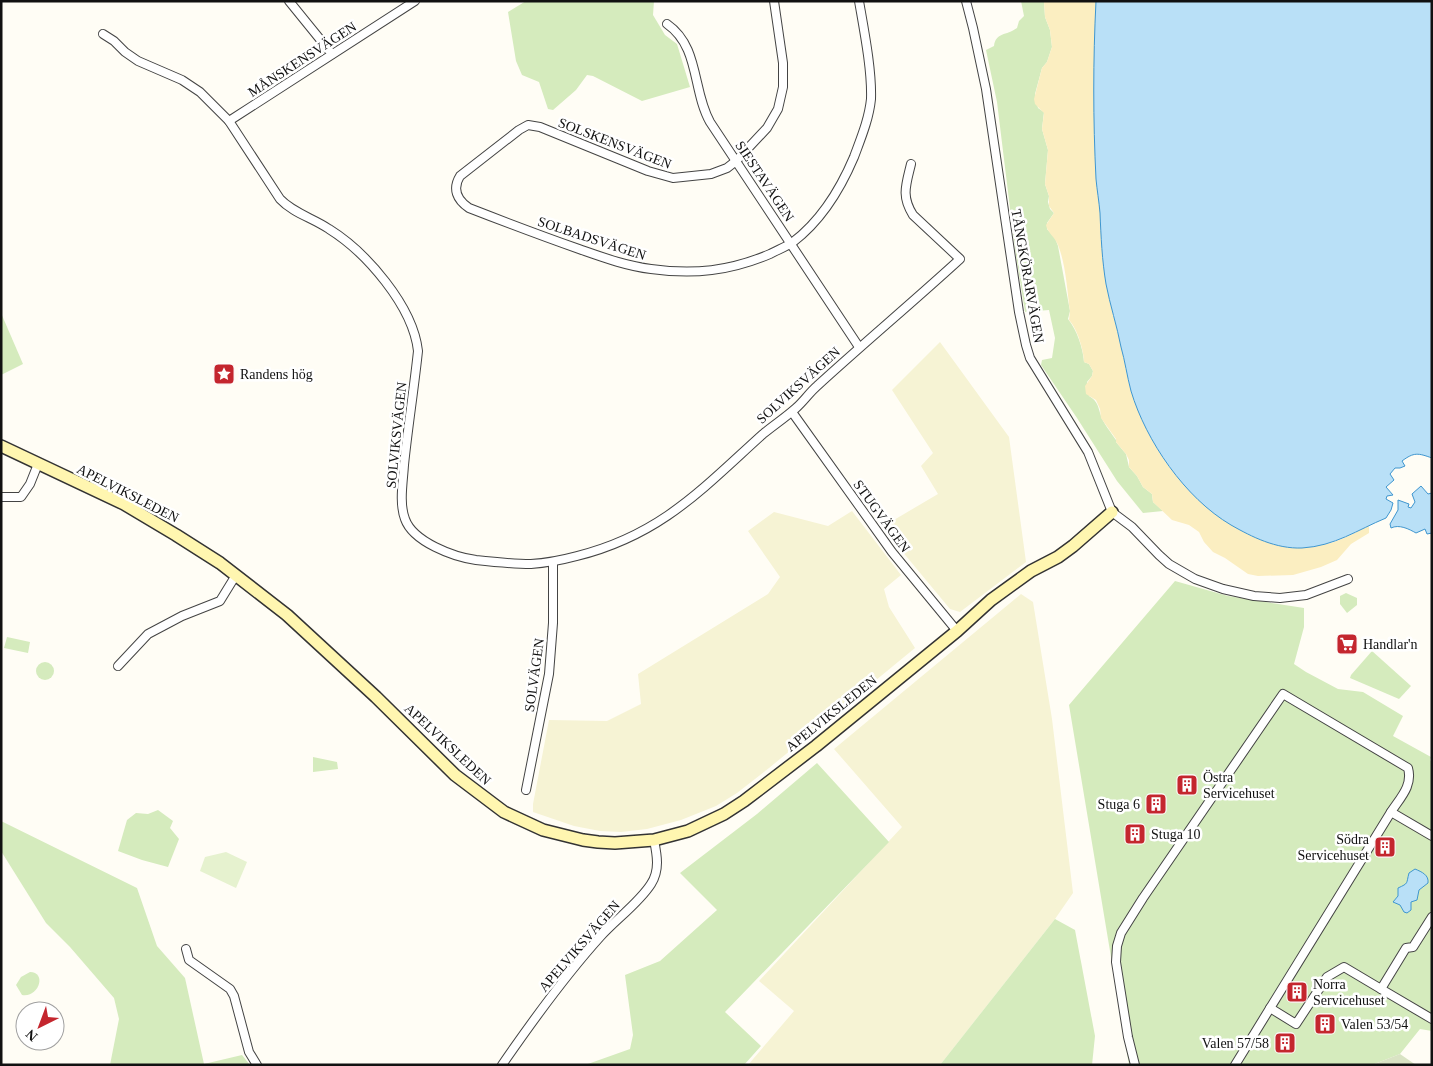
<svg xmlns="http://www.w3.org/2000/svg" width="1433" height="1066" viewBox="0 0 1433 1066" font-family="Georgia,serif">
	<style>
		.farmland { fill: #f6f3d4 }
		.green { fill: #d5ebbd }
		.sand { fill: #fbeec1 }
		.cemetery { fill: #d9e3c4 }
		.pitch { fill: #e6f2cf }
		.water { fill: #b9e0f7; stroke: #3f96cf }
		.lines { fill: none; stroke-linecap: round; stroke-linejoin: round }
		.street-casing { stroke: #444; stroke-width: 10 }
		.secondary-casing { stroke: #333; stroke-width: 14 }
		.street { stroke: #fff; stroke-width: 8 }
		.secondary { stroke: #fff6b0; stroke-width: 11 }
		.labels { text-anchor: middle; stroke-width: 5; stroke-linejoin: round; paint-order: stroke }
		.street-label { font-size: 14px; fill: #111; stroke: #fff }
		.poi-label { font-size: 14px; fill: #111; stroke: #fff; text-anchor: start }
	</style>
	<rect width="100%" height="100%" fill="#fffdf5"/>
	<g class="farmland">
		<polygon points="940,342 1009,437 1026,562 960,612 950,609 882,527 938,494 921,466 933,453 892,390"/>
		<polygon points="852,511 901,575 884,589 889,607 915,648 769,768 737,793 716,806 681,820 647,829 621,832 600,831 574,826 533,812 533,804 549,720 607,721 641,704 638,674 768,594 780,577 748,531 774,512 828,526"/>
		<polygon points="1021,594 1033,602 1052,719 1073,893 1055,919 940,1065 748,1065 794,1011 759,981 902,827 834,749"/>
	</g>
	<g class="green">
		<polygon points="526,1 654,1 653,15 665,35 677,44 690,87 642,101 593,76 587,75 576,90 553,110 548,109 539,82 522,75 516,61 508,12"/>
		<path d="M 1021,1 L 1044,1 L 1045,17 L 1050,30 L 1052,47 L 1047,62 L 1042,68 L 1035,94 L 1038,108 L 1044,112 L 1042,129 L 1048,150 L 1045,184 L 1049,196 L 1048,202 L 1050,209 L 1054,213 L 1047,223 L 1047,229 L 1055,238 L 1058,246 L 1070,311 L 1068,319 C 1077,330 1083,348 1084,362 L 1089,364 L 1093,371 L 1092,376 L 1087,382 L 1089,396 C 1098,401 1098,407 1101,416 C 1102,421 1112,434 1116,440 L 1116,442 L 1126,454 L 1129,467 L 1137,476 L 1143,487 L 1152,494 L 1153,502 L 1163,511 L 1143,513 L 1117,481 L 1077,418 L 1041,365 L 1042,360 L 1052,358 L 1055,338 L 1049,310 L 1025,312 L 1015,249 L 997,102 L 986,50 L 994,46 C 996,32 1006,36 1017,28 L 1019,21 L 1024,16 Z"/>
		<polygon points="1,313 23,364 1,375"/>
		<polygon points="1175,581 1228,596 1304,608 1304,627 1294,664 1306,672 1338,689 1363,692 1403,716 1393,736 1431,757 1430,760 1432,762 1432,1031 1420,1029 1400,1054 1372,1065 1129,1065 1069,705"/>
		<polygon points="1346,593 1357,598 1357,605 1347,613 1340,604 1340,596"/>
		<polygon points="7,637 30,642 28,653 4,648"/>
		<polygon points="1372,651 1411,686 1399,699 1350,678 1351,675"/>
		<circle cx="45" cy="671" r="9"/>
		<polygon points="313,757 337,762 338,769 313,772"/>
		<polygon points="817,763 889,842 725,1012 761,1046 744,1065 585,1065 630,1049 633,1035 625,975 660,961 717,910 680,873 757,814"/>
		<polygon points="158,810 173,821 170,828 179,839 168,867 142,860 118,851 127,820 136,813 148,814"/>
		<polygon points="1,821 137,888 157,946 185,978 204,1064 242,1055 250,1065 110,1065 119,1019 114,998 70,947 46,923 1,851"/>
		<polygon points="1055,919 1075,930 1095,1036 1092,1065 940,1065"/>
		<path d="M 30,972 C 47,972 39,998 22,995 L 16,985 L 21,977 Z"/>
	</g>
	<path class="sand" d="M 1044,1 L 1096,1 C 1094,60 1093,120 1096,179 C 1097,190 1099,201 1100,212 C 1101,237 1102,260 1106,284 C 1110,305 1116,325 1121,346 C 1125,362 1127,379 1132,394 C 1150,447 1182,494 1231,524 C 1263,544 1297,554 1334,542 C 1346,538 1357,531 1369,526 L 1369,533 L 1351,544 L 1337,560 L 1321,567 L 1293,575 L 1258,576 L 1248,574 L 1225,558 L 1213,552 L 1204,542 L 1199,532 L 1189,525 L 1172,520 L 1153,502 L 1152,494 L 1143,487 L 1137,476 L 1129,467 L 1129,460 L 1126,454 L 1116,442 L 1116,439 L 1101,418 L 1100,409 L 1096,400 L 1086,394 L 1085,386 L 1092,376 L 1093,371 L 1089,364 L 1084,362 C 1084,351 1077,328 1069,320 L 1070,311 C 1067,290 1066,265 1058,245 C 1055,237 1047,232 1046,225 L 1054,213 L 1049,206 L 1049,196 L 1045,184 L 1048,150 L 1042,129 L 1044,113 L 1035,104 L 1034,99 L 1042,68 L 1047,62 L 1052,47 L 1050,30 L 1045,17 Z"/>
	<polygon class="cemetery" points="1400,1054 1416,1065 1372,1065"/>
	<polygon class="pitch" points="226,852 247,862 236,888 200,871 205,857"/>
	<g class="water">
		<path d="M 1096,1 L 1432,1 L 1432,458 C 1418,453 1414,452 1402,461 L 1405,466 L 1400,468 L 1395,468 L 1390,474 L 1394,480 L 1386,487 L 1393,495 L 1387,496 L 1386,499 L 1393,503 L 1391,510 L 1386,518 C 1357,530 1335,546 1302,548 C 1276,549 1252,537 1231,525 C 1185,498 1146,441 1131,391 C 1127,376 1125,361 1121,347 C 1117,326 1110,305 1106,284 C 1102,260 1101,237 1100,213 C 1099,201 1097,190 1096,179 C 1093,120 1093,60 1096,1 Z"/>
		<path d="M 1421,486 L 1428,494 L 1432,493 L 1432,533 L 1427,534 L 1425,529 L 1416,533 C 1409,529 1399,524 1391,528 L 1390,524 L 1398,510 L 1398,500 L 1409,504 L 1408,507 L 1411,508 L 1415,502 L 1412,494 Z"/>
		<path d="M 1415,869 C 1422,872 1429,875 1428,883 L 1419,890 L 1417,900 L 1411,902 L 1411,910 L 1407,913 L 1404,912 L 1400,905 L 1393,902 L 1398,896 L 1398,888 C 1409,883 1406,884 1409,873 Z"/>
	</g>
	<g class="lines">
		<g class="street-casing">
			<g id="street">
				<polyline points="289,1 332,54"/>
				<path d="M 774,1 L 783,63 L 783,87 L 778,109 L 767,128 L 736,161 L 727,168 L 711,174 L 673,178 L 648,171 L 540,127 L 528,125 L 519,130 L 460,176 C 452,189 457,200 469,208 C 505,222 542,236 579,249 C 602,257 626,266 651,269 C 694,275 730,271 770,254 C 777,250 786,247 793,242 C 822,220 840,190 854,157 C 861,138 869,119 871,99 C 872,70 864,30 859,1"/>
				<polyline points="966,1 973,28 986,89 1019,312 1026,345 1030,358 1088,452 1112,512 1132,527 1159,555 1169,564 1195,579 1223,589 1254,596 1280,598 1306,595 1348,579"/>
				<path d="M 667,24 C 700,47 692,90 710,122 L 859,347"/>
				<path d="M 103,34 L 114,41 L 125,52 L 138,61 L 182,80 L 200,92 L 229,121 L 280,199 C 293,213 313,218 329,229 C 366,252 413,306 418,351 C 414,389 408,426 404,465 C 403,482 399,503 405,519 C 413,542 454,557 476,560 C 494,562 513,564 531,564 C 547,563 562,560 577,556 C 661,535 702,489 763,434 C 774,425 786,417 796,408 C 804,401 809,393 817,386 C 864,343 913,302 960,259 L 913,215 C 901,196 906,185 911,164"/>
				<polyline points="229,121 415,1"/>
				<polyline points="792,412 892,552 957,631"/>
				<polyline points="1,497 21,497 30,484 38,464"/>
				<polyline points="118,666 148,634 182,616 220,601 236,575"/>
				<polyline points="526,790 549,674 553,623 553,562"/>
				<polyline points="1391,812 1432,836"/>
				<polyline points="186,949 189,960 230,989 234,996 249,1052 257,1065"/>
				<polyline points="1381,989 1432,1019"/>
				<polyline points="1270,1008 1296,1024 1327,977 1344,967 1381,989 1406,948 1413,947 1432,917"/>
				<path d="M 502,1065 C 533,1020 564,977 600,937 C 615,920 639,903 651,884 C 660,870 657,855 654,840"/>
				<path d="M 1135,1065 L 1128,1037 L 1116,962 L 1117,946 L 1121,933 L 1143,898 L 1283,694 L 1408,768 C 1413,786 1400,798 1391,812 L 1235,1065"/>
			</g>
		</g>
		<g class="secondary-casing">
			<polyline id="secondary" points="1,446 124,504 176,535 220,563 287,615 376,697 455,775 504,812 543,830 583,840 598,842 615,843 654,840 688,831 724,814 744,801 816,746 957,631 991,600 1031,571 1058,557 1073,546 1112,512"/>
		</g>
		<use href="#street" class="street"/>
		<use href="#secondary" class="secondary"/>
	</g>
	<defs>
		<g id="sight-square" transform="scale(1.125)"><rect x="-9" y="-9" width="18" height="18" rx="4" fill="#c4262e" stroke="#fff"/><path d="M0-6L1.8-2.2L6-1.7L2.9 1.2L3.7 5.4L0 3.3L-3.7 5.4L-2.9 1.2L-6-1.7L-1.8-2.2Z" fill="#fff"/></g>
		<g id="supermarket-square" transform="scale(1.125)"><rect x="-9" y="-9" width="18" height="18" rx="4" fill="#c4262e" stroke="#fff"/><path d="M-6-5.5h2.5l.6 2H6L4.5 2H-2.5L-4.4-4H-6ZM-1.5 3.2a1.3 1.3 0 1 0 .1 0ZM3 3.2a1.3 1.3 0 1 0 .1 0Z" fill="#fff"/></g>
		<g id="building-square" transform="scale(1.125)"><rect x="-9" y="-9" width="18" height="18" rx="4" fill="#c4262e" stroke="#fff"/><path d="M-4-6H4V6H1V3H-1V6H-4ZM-2.5-4.3h1.7v1.8h-1.7ZM.8-4.3h1.7v1.8H.8ZM-2.5-1h1.7V.8h-1.7ZM.8-1h1.7V.8H.8Z" fill="#fff"/></g>
	</defs>
	<g fill-rule="evenodd">
		<use href="#sight-square" x="224" y="374"/>
		<use href="#supermarket-square" x="1347" y="644"/>
		<use href="#building-square" x="1187" y="785"/>
		<use href="#building-square" x="1156" y="804"/>
		<use href="#building-square" x="1135" y="834"/>
		<use href="#building-square" x="1385" y="847"/>
		<use href="#building-square" x="1297" y="992"/>
		<use href="#building-square" x="1325" y="1024"/>
		<use href="#building-square" x="1285" y="1043"/>
	</g>
	<g class="labels">
		<g class="street-label">
			<text transform="translate(302 59) rotate(-33)" y="5">MÅNSKENSVÄGEN</text>
			<text transform="translate(615 143) rotate(21)" y="5">SOLSKENSVÄGEN</text>
			<text transform="translate(765 181) rotate(56)" y="5">SIESTAVÄGEN</text>
			<text transform="translate(592 238) rotate(18)" y="5">SOLBADSVÄGEN</text>
			<text transform="translate(1028 276) rotate(80)" y="5">TÅNGKÖRARVÄGEN</text>
			<text transform="translate(798 385) rotate(-42)" y="5">SOLVIKSVÄGEN</text>
			<text transform="translate(396 435) rotate(-84)" y="5">SOLVIKSVÄGEN</text>
			<text transform="translate(128 493) rotate(27)" y="5">APELVIKSLEDEN</text>
			<text transform="translate(882 516) rotate(54)" y="5">STUGVÄGEN</text>
			<text transform="translate(534 675) rotate(-82)" y="5">SOLVÄGEN</text>
			<text transform="translate(831 713) rotate(-39)" y="5">APELVIKSLEDEN</text>
			<text transform="translate(448 744) rotate(43)" y="5">APELVIKSLEDEN</text>
			<text transform="translate(579 946) rotate(-49)" y="5">APELVIKSVÄGEN</text>
		</g>
		<g class="poi-label">
			<text x="240" y="379">Randens hög</text>
			<text x="1363" y="649">Handlar'n</text>
			<text x="1203" y="782">Östra<tspan x="1203" dy="16">Servicehuset</tspan></text>
			<text x="1140" y="809" text-anchor="end">Stuga 6</text>
			<text x="1151" y="839">Stuga 10</text>
			<text x="1369" y="844" text-anchor="end">Södra<tspan x="1369" dy="16">Servicehuset</tspan></text>
			<text x="1313" y="989">Norra<tspan x="1313" dy="16">Servicehuset</tspan></text>
			<text x="1341" y="1029">Valen 53/54</text>
			<text x="1269" y="1048" text-anchor="end">Valen 57/58</text>
		</g>
	</g>
	<rect width="1433" height="1066" fill="none" stroke="#111111" stroke-width="5"/>
	<g transform="translate(40 1026) rotate(222)"><circle r="24" fill="#ffffff" stroke="#a0a0a0"/>
	<path d="M0-4L9 19L0 12L-9 19Z" fill="#c4262e"/>
	<text y="-8" font-size="14" font-weight="bold" text-anchor="middle" fill="#111111">N</text>
	</g>
</svg>
